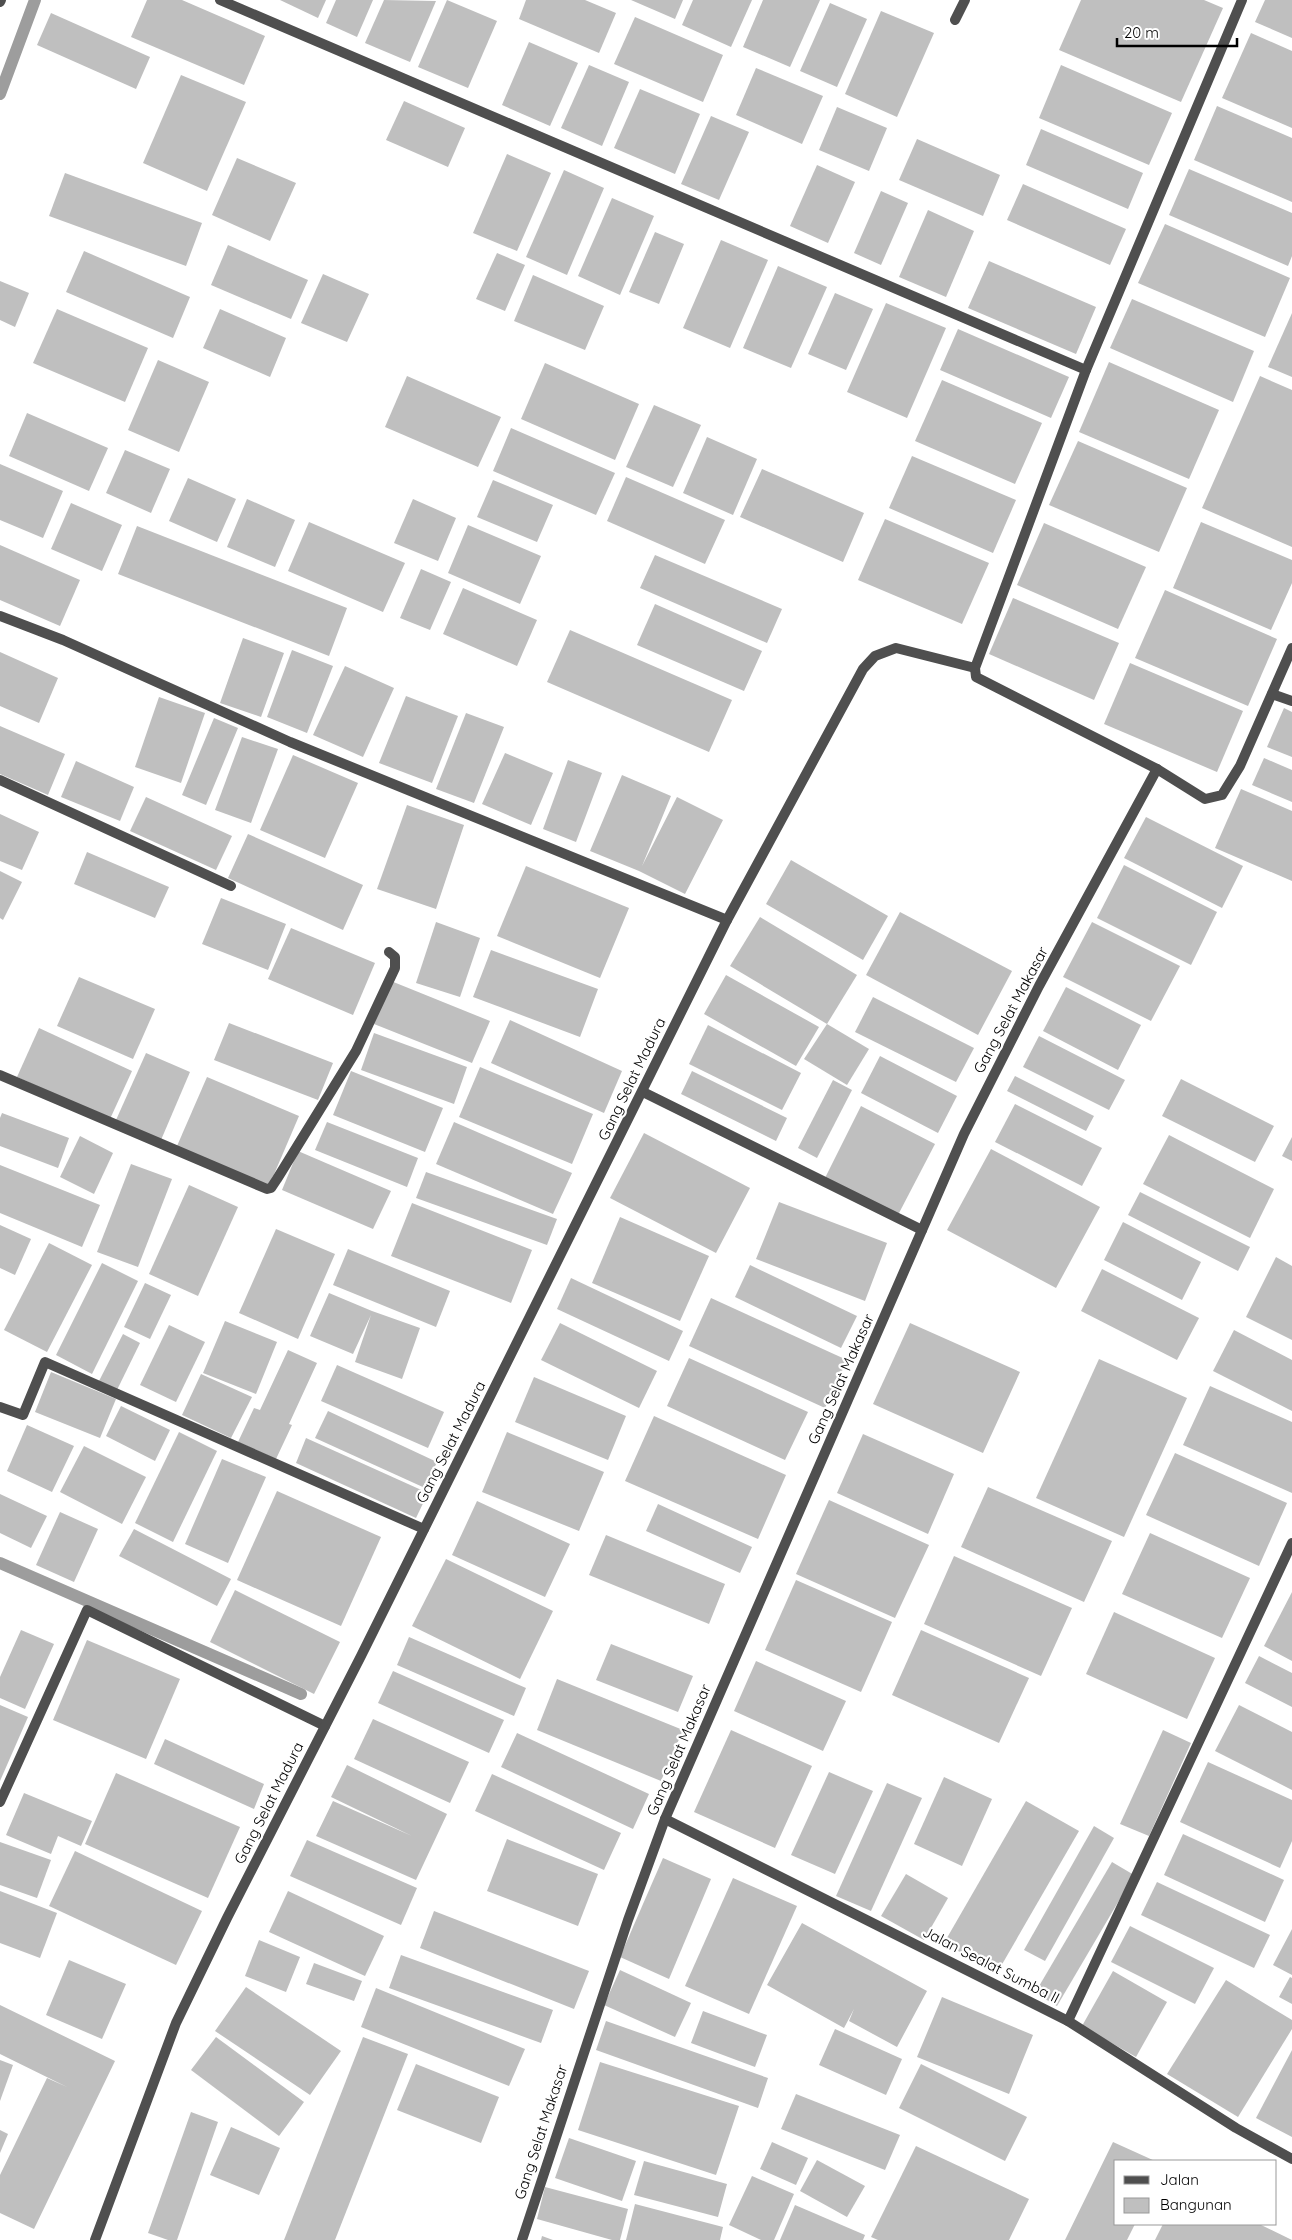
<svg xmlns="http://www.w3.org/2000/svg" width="1292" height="2240" viewBox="0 0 1292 2240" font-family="Quicksand,sans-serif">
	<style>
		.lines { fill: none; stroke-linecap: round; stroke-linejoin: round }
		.stream { stroke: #9d9d9d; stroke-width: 12 }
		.building { fill: #bfbfbf }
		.street { stroke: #4f4f4f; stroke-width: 10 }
		.labels { text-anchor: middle; stroke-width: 4.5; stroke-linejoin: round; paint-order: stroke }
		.street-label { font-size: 15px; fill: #000; stroke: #fff }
	</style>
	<rect width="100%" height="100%" fill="#fff"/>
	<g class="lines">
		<g class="stream">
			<polyline points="0,94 35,0"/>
			<polyline points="0,1563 301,1694"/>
		</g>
	</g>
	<g class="building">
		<polygon points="147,0 182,0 265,36 244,85 131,37"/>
		<polygon points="280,0 326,0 318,18"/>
		<polygon points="336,0 373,0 357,37 326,23"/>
		<polygon points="384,0 436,1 410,62 365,43"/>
		<polygon points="447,0 497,21 468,88 418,67"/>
		<polygon points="526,0 585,0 616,13 599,53 519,19"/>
		<polygon points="631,0 683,0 675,19"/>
		<polygon points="693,0 752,0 731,47 682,25"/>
		<polygon points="763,0 820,0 790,67 743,47"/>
		<polygon points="1081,0 1204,0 1223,8 1181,102 1059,50"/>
		<polygon points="1265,0 1292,0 1292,38 1255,22"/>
		<polygon points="830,3 867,19 837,87 800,71"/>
		<polygon points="881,11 934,33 897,117 845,94"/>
		<polygon points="51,13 150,57 136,89 37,45"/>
		<polygon points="635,17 723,55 703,102 614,64"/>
		<polygon points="1251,33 1292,51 1292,128 1222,98"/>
		<polygon points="529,42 578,63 550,126 502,105"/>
		<polygon points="589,65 629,82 602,146 561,128"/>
		<polygon points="1061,65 1172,113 1149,165 1039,118"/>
		<polygon points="756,68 823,96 802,144 736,115"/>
		<polygon points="181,75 246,102 207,191 143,163"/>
		<polygon points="640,89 700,114 675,174 614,148"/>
		<polygon points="404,101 465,128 448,167 386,140"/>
		<polygon points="1217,106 1292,138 1292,202 1194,160"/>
		<polygon points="837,107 887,128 869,171 819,150"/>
		<polygon points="711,116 749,132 719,200 681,184"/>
		<polygon points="1041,129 1143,173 1128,209 1026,165"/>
		<polygon points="917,139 1000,175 983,216 899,180"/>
		<polygon points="507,154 551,173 517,251 473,233"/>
		<polygon points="237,158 296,183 270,241 212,215"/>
		<polygon points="817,165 855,182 828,243 790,226"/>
		<polygon points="1189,169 1292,213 1292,256 1288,266 1169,215"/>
		<polygon points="564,170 604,188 567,275 526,257"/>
		<polygon points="65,173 202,223 186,266 49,216"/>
		<polygon points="1023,184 1126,229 1110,265 1007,220"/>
		<polygon points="881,191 908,203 881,265 854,253"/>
		<polygon points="612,198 654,216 620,295 578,276"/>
		<polygon points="928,210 974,231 946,297 899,277"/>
		<polygon points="1165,224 1290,278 1265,337 1138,283"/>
		<polygon points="655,232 684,244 659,304 629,292"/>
		<polygon points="721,240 768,260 730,348 683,328"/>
		<polygon points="228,245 308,280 291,319 211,285"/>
		<polygon points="84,251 190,297 173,338 66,292"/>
		<polygon points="497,253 525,265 505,311 476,299"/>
		<polygon points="989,261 1096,307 1076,354 968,308"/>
		<polygon points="778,266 827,287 791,368 743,348"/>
		<polygon points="323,274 369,294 347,342 301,323"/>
		<polygon points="533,275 604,306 585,350 514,321"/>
		<polygon points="0,281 29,293 15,327 0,320"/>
		<polygon points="835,293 873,309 846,370 808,354"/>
		<polygon points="1132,299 1254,351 1233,402 1110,348"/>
		<polygon points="886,303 946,328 907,418 847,392"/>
		<polygon points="57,309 148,348 125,402 33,363"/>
		<polygon points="220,309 286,338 270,377 203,348"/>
		<polygon points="1292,313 1292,377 1268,367"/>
		<polygon points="958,329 1069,377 1051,418 940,370"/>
		<polygon points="158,360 209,382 179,452 128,430"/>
		<polygon points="1109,362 1219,410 1189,479 1079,432"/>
		<polygon points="545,363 639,404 615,460 521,419"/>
		<polygon points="407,376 501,417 478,467 385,427"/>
		<polygon points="1260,376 1292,390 1292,547 1202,508"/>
		<polygon points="942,380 1042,423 1015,484 915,441"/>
		<polygon points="654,405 701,425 673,487 626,467"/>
		<polygon points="27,413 108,448 89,491 9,456"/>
		<polygon points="511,428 615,473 596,515 493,471"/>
		<polygon points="707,437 757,459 733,515 683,493"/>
		<polygon points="1078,441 1187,488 1159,552 1049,505"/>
		<polygon points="125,450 170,469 151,513 106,493"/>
		<polygon points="912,456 1016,500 993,553 889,508"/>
		<polygon points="0,464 63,491 43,538 0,520"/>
		<polygon points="762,469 864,513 843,562 740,517"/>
		<polygon points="626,477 725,520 705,564 607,521"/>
		<polygon points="188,478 236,499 217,542 169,521"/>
		<polygon points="493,480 553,505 537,542 477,517"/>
		<polygon points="247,499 295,520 275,567 227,547"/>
		<polygon points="413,499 456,518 438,561 394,543"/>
		<polygon points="71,503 122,525 102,571 51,549"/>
		<polygon points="885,519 989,563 962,624 858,580"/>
		<polygon points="309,522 405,563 383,612 288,571"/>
		<polygon points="1201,522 1292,560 1292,583 1271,630 1173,588"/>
		<polygon points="1044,523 1146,567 1118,629 1017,585"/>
		<polygon points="468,525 541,556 520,604 448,573"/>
		<polygon points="137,526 347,608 329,656 118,574"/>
		<polygon points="0,545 80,580 60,626 0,600"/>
		<polygon points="655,555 782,609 767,643 640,588"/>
		<polygon points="421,569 451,582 430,630 400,618"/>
		<polygon points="463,588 537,620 517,666 443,634"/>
		<polygon points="1165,590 1277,639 1248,706 1135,658"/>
		<polygon points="1013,598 1119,643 1094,700 989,654"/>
		<polygon points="655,604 762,651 744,691 637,645"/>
		<polygon points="570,630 732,700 709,752 547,682"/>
		<polygon points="243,638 284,653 261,717 220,703"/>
		<polygon points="292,650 333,666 307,733 267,717"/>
		<polygon points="0,652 58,678 39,723 0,706"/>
		<polygon points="1130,663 1243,711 1217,772 1104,724"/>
		<polygon points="345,666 394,688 363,757 313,735"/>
		<polygon points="406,696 458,716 432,783 379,763"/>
		<polygon points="159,697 205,713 181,783 135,767"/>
		<polygon points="1284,708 1292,712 1292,757 1267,747"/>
		<polygon points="466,713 504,727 474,803 436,789"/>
		<polygon points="214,718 238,728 206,805 182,795"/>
		<polygon points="0,726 65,754 48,795 0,774"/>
		<polygon points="242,737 278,749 251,823 215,810"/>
		<polygon points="505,753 553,773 531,825 482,804"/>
		<polygon points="293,755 358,783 325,858 260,830"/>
		<polygon points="1264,758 1292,770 1292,802 1252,785"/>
		<polygon points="568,760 602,773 576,842 543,829"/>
		<polygon points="76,761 134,787 120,821 61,797"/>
		<polygon points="622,775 671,796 642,866 677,797 723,820 685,894 639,871 590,851"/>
		<polygon points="1241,789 1292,811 1292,881 1215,848"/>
		<polygon points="146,797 232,836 216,870 130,831"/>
		<polygon points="407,805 464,825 436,909 377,889"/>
		<polygon points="0,814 39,832 22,870 0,861"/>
		<polygon points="1146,817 1243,866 1222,908 1124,858"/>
		<polygon points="248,834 363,885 343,930 228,878"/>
		<polygon points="87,852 169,887 155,918 74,884"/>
		<polygon points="791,860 888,916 863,960 766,904"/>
		<polygon points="1124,865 1217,912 1191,965 1097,918"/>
		<polygon points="526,866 629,908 600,978 497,936"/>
		<polygon points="0,871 22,882 3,920 0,918"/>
		<polygon points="221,898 286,924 268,970 202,944"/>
		<polygon points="900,912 1012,971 978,1035 866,975"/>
		<polygon points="760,917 857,975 827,1024 730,966"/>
		<polygon points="436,922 480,938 460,997 416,983"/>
		<polygon points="1092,922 1180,966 1151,1021 1063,977"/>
		<polygon points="291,928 375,963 353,1015 268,979"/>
		<polygon points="491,950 598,989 580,1037 473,997"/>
		<polygon points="726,975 819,1027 796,1066 704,1014"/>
		<polygon points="79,977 155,1009 133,1059 57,1026"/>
		<polygon points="391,981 490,1021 472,1063 374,1024"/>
		<polygon points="1066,987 1141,1025 1118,1070 1043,1031"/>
		<polygon points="873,997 974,1048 956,1082 855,1032"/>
		<polygon points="510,1020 622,1071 604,1113 491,1063"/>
		<polygon points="229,1023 333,1063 318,1100 214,1060"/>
		<polygon points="827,1024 869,1049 847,1085 804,1059"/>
		<polygon points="708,1025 801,1073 782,1110 689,1064"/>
		<polygon points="39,1028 132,1071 110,1119 17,1077"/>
		<polygon points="374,1033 467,1067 454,1104 361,1070"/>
		<polygon points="1039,1036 1125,1080 1109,1110 1023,1067"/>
		<polygon points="146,1053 190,1072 161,1140 116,1120"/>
		<polygon points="880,1056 957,1096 938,1133 861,1093"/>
		<polygon points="480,1067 593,1114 572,1164 459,1117"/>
		<polygon points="351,1071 443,1108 425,1152 333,1115"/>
		<polygon points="692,1071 787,1118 776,1141 681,1094"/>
		<polygon points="1015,1076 1094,1116 1086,1131 1007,1091"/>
		<polygon points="207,1077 299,1116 269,1186 177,1146"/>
		<polygon points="1181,1079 1274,1126 1255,1162 1162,1116"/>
		<polygon points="833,1080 852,1090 817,1158 798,1148"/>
		<polygon points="1015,1104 1102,1148 1082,1186 995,1142"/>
		<polygon points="861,1106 935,1144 898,1215 825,1178"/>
		<polygon points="2,1113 69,1138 58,1168 0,1146 0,1118"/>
		<polygon points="327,1122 418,1158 407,1187 315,1150"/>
		<polygon points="454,1122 572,1173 553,1214 436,1164"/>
		<polygon points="644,1133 750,1188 716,1253 610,1198"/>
		<polygon points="1169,1135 1274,1189 1250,1238 1143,1184"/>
		<polygon points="80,1136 113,1153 94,1194 60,1177"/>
		<polygon points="1292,1137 1292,1161 1282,1156"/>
		<polygon points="991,1149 1100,1207 1056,1288 947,1230"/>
		<polygon points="298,1151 391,1191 373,1229 282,1190"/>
		<polygon points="131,1164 172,1179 138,1267 97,1252"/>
		<polygon points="0,1165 100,1205 82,1247 0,1213"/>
		<polygon points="426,1172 557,1219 547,1245 416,1198"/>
		<polygon points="189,1185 238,1207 198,1296 149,1274"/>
		<polygon points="1140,1192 1250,1247 1238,1271 1128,1215"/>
		<polygon points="779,1202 887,1243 865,1301 756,1259"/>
		<polygon points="412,1203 532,1250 511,1303 391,1256"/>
		<polygon points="620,1217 709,1256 680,1321 592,1283"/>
		<polygon points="1123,1222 1201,1262 1182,1300 1104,1260"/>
		<polygon points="0,1225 31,1239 15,1275 0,1268"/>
		<polygon points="276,1229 335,1254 298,1339 239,1313"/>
		<polygon points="49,1243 92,1265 47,1352 4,1330"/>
		<polygon points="348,1249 450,1291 436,1327 333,1285"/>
		<polygon points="1276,1257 1292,1266 1292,1340 1246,1317"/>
		<polygon points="102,1263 138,1281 92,1374 56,1355"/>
		<polygon points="750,1265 857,1316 841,1348 735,1297"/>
		<polygon points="1102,1269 1199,1318 1177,1360 1081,1311"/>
		<polygon points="571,1278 683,1331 669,1361 557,1309"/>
		<polygon points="145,1283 171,1295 150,1339 124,1327"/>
		<polygon points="329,1293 372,1311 420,1328 402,1379 355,1362 371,1315 353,1354 310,1336"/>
		<polygon points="711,1298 847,1360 825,1408 689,1346"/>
		<polygon points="225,1321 277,1342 256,1394 203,1373"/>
		<polygon points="560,1323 657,1371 639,1408 541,1360"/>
		<polygon points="910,1323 1020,1372 983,1453 873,1404"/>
		<polygon points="169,1325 205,1342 176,1402 140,1385"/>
		<polygon points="1234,1330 1292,1360 1292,1411 1213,1371"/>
		<polygon points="123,1334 140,1343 117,1390 99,1381"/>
		<polygon points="288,1350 317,1363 289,1424 292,1425 276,1459 238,1442 254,1408 260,1410"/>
		<polygon points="689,1358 808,1412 785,1460 667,1406"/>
		<polygon points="1099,1359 1187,1398 1124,1537 1036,1498"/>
		<polygon points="337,1365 444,1412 428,1448 321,1401"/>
		<polygon points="51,1372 116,1399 100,1438 35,1412"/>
		<polygon points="201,1374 252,1397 231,1438 182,1415"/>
		<polygon points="534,1377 626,1416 608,1460 515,1422"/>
		<polygon points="1210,1386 1292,1422 1292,1493 1183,1445"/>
		<polygon points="121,1406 170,1430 155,1461 106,1436"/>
		<polygon points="328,1411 437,1462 425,1488 315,1438"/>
		<polygon points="654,1416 786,1475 758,1539 625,1481"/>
		<polygon points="27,1425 74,1446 52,1492 7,1471"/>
		<polygon points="179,1432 217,1451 173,1542 135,1523"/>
		<polygon points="507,1432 604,1472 579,1531 482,1492"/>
		<polygon points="863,1434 954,1474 928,1534 837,1493"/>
		<polygon points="306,1438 428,1493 416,1518 296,1463"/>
		<polygon points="84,1446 146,1477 122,1524 60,1492"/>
		<polygon points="1175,1453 1287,1503 1259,1566 1146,1515"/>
		<polygon points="222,1459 266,1477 228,1563 185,1544"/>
		<polygon points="988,1487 1112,1541 1084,1602 961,1547"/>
		<polygon points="277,1491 381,1537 341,1626 237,1580"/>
		<polygon points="0,1494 47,1516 31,1548 0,1533"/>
		<polygon points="829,1500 929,1545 895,1618 796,1574"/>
		<polygon points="477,1501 570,1544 545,1597 452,1555"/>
		<polygon points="658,1504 752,1547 740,1573 646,1531"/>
		<polygon points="60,1512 98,1529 74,1582 36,1565"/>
		<polygon points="134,1529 231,1579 217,1606 119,1556"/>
		<polygon points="1150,1533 1250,1578 1222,1638 1122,1594"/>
		<polygon points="606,1535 725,1584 709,1624 589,1575"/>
		<polygon points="954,1556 1072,1608 1041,1676 924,1624"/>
		<polygon points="446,1559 553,1611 520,1679 412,1626"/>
		<polygon points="796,1580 892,1622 861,1692 765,1650"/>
		<polygon points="235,1590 340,1642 314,1694 210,1642"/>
		<polygon points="1292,1592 1292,1661 1264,1646"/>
		<polygon points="1114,1612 1215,1658 1187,1719 1086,1674"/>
		<polygon points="21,1630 54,1644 25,1709 0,1698 0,1677"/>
		<polygon points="921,1630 1029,1678 999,1743 892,1695"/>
		<polygon points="409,1637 526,1688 514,1716 397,1665"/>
		<polygon points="87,1640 180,1679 146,1759 53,1720"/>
		<polygon points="611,1644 693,1676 678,1712 596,1680"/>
		<polygon points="1259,1656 1292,1673 1292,1707 1245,1683"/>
		<polygon points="756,1661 846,1701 823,1751 734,1711"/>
		<polygon points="393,1671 504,1720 489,1753 378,1703"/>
		<polygon points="557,1679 683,1730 661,1781 537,1730"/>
		<polygon points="0,1705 28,1717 0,1781"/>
		<polygon points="1239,1705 1292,1732 1292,1790 1215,1751"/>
		<polygon points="373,1719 469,1762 450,1803 354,1759"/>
		<polygon points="731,1730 812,1766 775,1848 694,1812"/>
		<polygon points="1163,1730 1191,1743 1149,1836 1120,1824"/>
		<polygon points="517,1733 649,1794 633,1829 501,1767"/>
		<polygon points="165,1739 264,1784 254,1809 154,1764"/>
		<polygon points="1208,1762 1292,1800 1292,1841 1280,1868 1180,1822"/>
		<polygon points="347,1765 447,1814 416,1880 316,1836 333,1801 412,1836 331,1797"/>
		<polygon points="829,1772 873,1791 835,1874 791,1855"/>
		<polygon points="116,1773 240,1827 208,1898 85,1844"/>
		<polygon points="492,1774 621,1833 604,1870 475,1811"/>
		<polygon points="944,1777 992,1799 962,1866 914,1844"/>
		<polygon points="887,1783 922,1798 871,1911 836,1896"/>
		<polygon points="24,1793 92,1821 81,1846 58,1836 51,1854 6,1835"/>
		<polygon points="1026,1801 1079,1831 997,1973 944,1943"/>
		<polygon points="1094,1826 1114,1838 1045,1961 1024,1950"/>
		<polygon points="1183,1834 1284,1880 1265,1922 1164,1875"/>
		<polygon points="507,1839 598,1874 578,1926 487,1891"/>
		<polygon points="307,1840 417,1888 401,1925 290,1876"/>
		<polygon points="0,1842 51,1860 37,1898 0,1885"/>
		<polygon points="75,1851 202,1911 176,1965 49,1906"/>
		<polygon points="663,1858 711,1879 669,1979 620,1957"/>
		<polygon points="1112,1862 1134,1875 1057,2006 1035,1993"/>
		<polygon points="906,1874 948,1898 924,1940 881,1916"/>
		<polygon points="733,1878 797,1906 749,2014 685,1986"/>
		<polygon points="1157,1882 1270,1935 1254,1968 1141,1915"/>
		<polygon points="0,1891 57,1913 40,1958 0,1943"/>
		<polygon points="288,1891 384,1936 365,1976 269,1932"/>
		<polygon points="434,1911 589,1971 574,2009 420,1948"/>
		<polygon points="802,1923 927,1991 897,2047 849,2021 854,2009 844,2028 767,1985"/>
		<polygon points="1130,1926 1214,1968 1195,2004 1111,1962"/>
		<polygon points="1292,1929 1292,1975 1273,1965"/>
		<polygon points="259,1940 300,1957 286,1992 245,1976"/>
		<polygon points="401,1955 553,2010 541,2043 389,1988"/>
		<polygon points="69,1960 126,1984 102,2039 46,2015"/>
		<polygon points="314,1963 362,1981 354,2001 306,1984"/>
		<polygon points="620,1970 691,2003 675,2037 604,2005"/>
		<polygon points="1113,1971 1167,2002 1136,2057 1082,2026"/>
		<polygon points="1290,1977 1292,1978 1292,2004 1279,1997"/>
		<polygon points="1226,1980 1292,2020 1292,2029 1238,2117 1167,2074"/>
		<polygon points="246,1987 341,2051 310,2095 215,2031"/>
		<polygon points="376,1988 525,2049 509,2086 361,2027"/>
		<polygon points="942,1997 1033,2035 1009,2094 917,2057"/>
		<polygon points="0,2005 115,2061 34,2229 0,2213 0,2175 47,2078 67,2087 0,2054"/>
		<polygon points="703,2011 767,2035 755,2067 691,2043"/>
		<polygon points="606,2021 768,2078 758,2108 596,2050"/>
		<polygon points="835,2029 902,2059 886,2095 819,2065"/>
		<polygon points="216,2037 304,2102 279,2136 191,2070"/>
		<polygon points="363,2037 408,2054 335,2240 284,2240"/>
		<polygon points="1292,2050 1292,2137 1256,2118"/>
		<polygon points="0,2060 13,2065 0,2101"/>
		<polygon points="600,2062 739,2106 716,2175 578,2130"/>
		<polygon points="416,2064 499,2097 481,2143 397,2110"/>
		<polygon points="921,2064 1027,2117 1005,2161 899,2108"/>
		<polygon points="796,2094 900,2135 885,2170 781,2129"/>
		<polygon points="191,2112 218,2122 177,2240 168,2240 148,2233"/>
		<polygon points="231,2127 280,2148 259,2195 210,2175"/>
		<polygon points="0,2130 8,2134 0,2153"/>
		<polygon points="569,2138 636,2161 622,2201 555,2178"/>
		<polygon points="772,2142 808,2158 796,2185 760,2169"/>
		<polygon points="1113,2142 1155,2161 1116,2161 1116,2224 1135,2224 1127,2240 1065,2240"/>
		<polygon points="916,2146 1029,2199 1009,2240 878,2240 871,2237"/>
		<polygon points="817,2160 865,2186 847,2217 800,2191"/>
		<polygon points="644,2161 727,2184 718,2217 634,2195"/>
		<polygon points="752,2176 794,2194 774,2240 761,2240 729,2225"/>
		<polygon points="545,2187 628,2209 620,2240 612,2240 537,2219"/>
		<polygon points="635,2204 723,2227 720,2240 626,2240"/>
		<polygon points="795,2205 865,2235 863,2240 780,2240"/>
		<polygon points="1163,2224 1259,2224 1292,2240 1155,2240"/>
		<polygon points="542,2236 553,2240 541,2240"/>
	</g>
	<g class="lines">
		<g class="street">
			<polyline points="220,0 1086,370"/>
			<polyline points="1242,0 1086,370 975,668 976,677 1157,769 1205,799 1222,795 1240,766 1292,648"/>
			<polyline points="0,2 1,0"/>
			<polyline points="955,20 965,0"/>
			<polyline points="0,616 63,640 290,742 727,920"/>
			<polyline points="1272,694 1292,701"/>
			<polyline points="0,780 231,886"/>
			<polyline points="0,1075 267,1189 271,1188 277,1179 356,1051 395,968 395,957 389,952"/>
			<polyline points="643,1092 922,1230"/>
			<polyline points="0,1407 23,1415 45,1362 424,1529"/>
			<polyline points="0,1802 87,1610 325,1726"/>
			<polyline points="665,1819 1068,2021 1236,2128 1292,2159"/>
			<polyline points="1068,2021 1292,1543"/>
			<polyline points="95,2240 176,2023 227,1918 361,1656 727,920 863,669 875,656 896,648 975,668"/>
			<polyline points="522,2240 628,1920 665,1819 964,1134 1039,986 1157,769"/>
		</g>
	</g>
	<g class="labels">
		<g class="street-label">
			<text transform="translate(1011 1010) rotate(-62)" y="5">Gang Selat Makasar</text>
			<text transform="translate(632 1079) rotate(-64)" y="5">Gang Selat Madura</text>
			<text transform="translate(841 1379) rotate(-66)" y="5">Gang Selat Makasar</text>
			<text transform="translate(451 1442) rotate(-63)" y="5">Gang Selat Madura</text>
			<text transform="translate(679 1750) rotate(-67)" y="5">Gang Selat Makasar</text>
			<text transform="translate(269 1803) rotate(-63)" y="5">Gang Selat Madura</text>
			<text transform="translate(991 1965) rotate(27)" y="5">Jalan Sealat Sumba II</text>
			<text transform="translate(541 2132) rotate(-72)" y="5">Gang Selat Makasar</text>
		</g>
	</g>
	<rect x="1114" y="2160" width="162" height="65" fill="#ffffff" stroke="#999999"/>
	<rect x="1124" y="2176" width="25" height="8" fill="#4f4f4f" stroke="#999999"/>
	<text x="1160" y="2185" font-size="15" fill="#000000">Jalan</text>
	<rect x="1124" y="2198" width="25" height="15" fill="#bfbfbf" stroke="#999999"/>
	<text x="1160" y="2210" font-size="15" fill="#000000">Bangunan</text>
	<path d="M1117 38v8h120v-8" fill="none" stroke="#000000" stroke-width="2.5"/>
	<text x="1124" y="38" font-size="15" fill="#000000" stroke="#ffffff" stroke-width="4" paint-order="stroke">20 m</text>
</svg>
